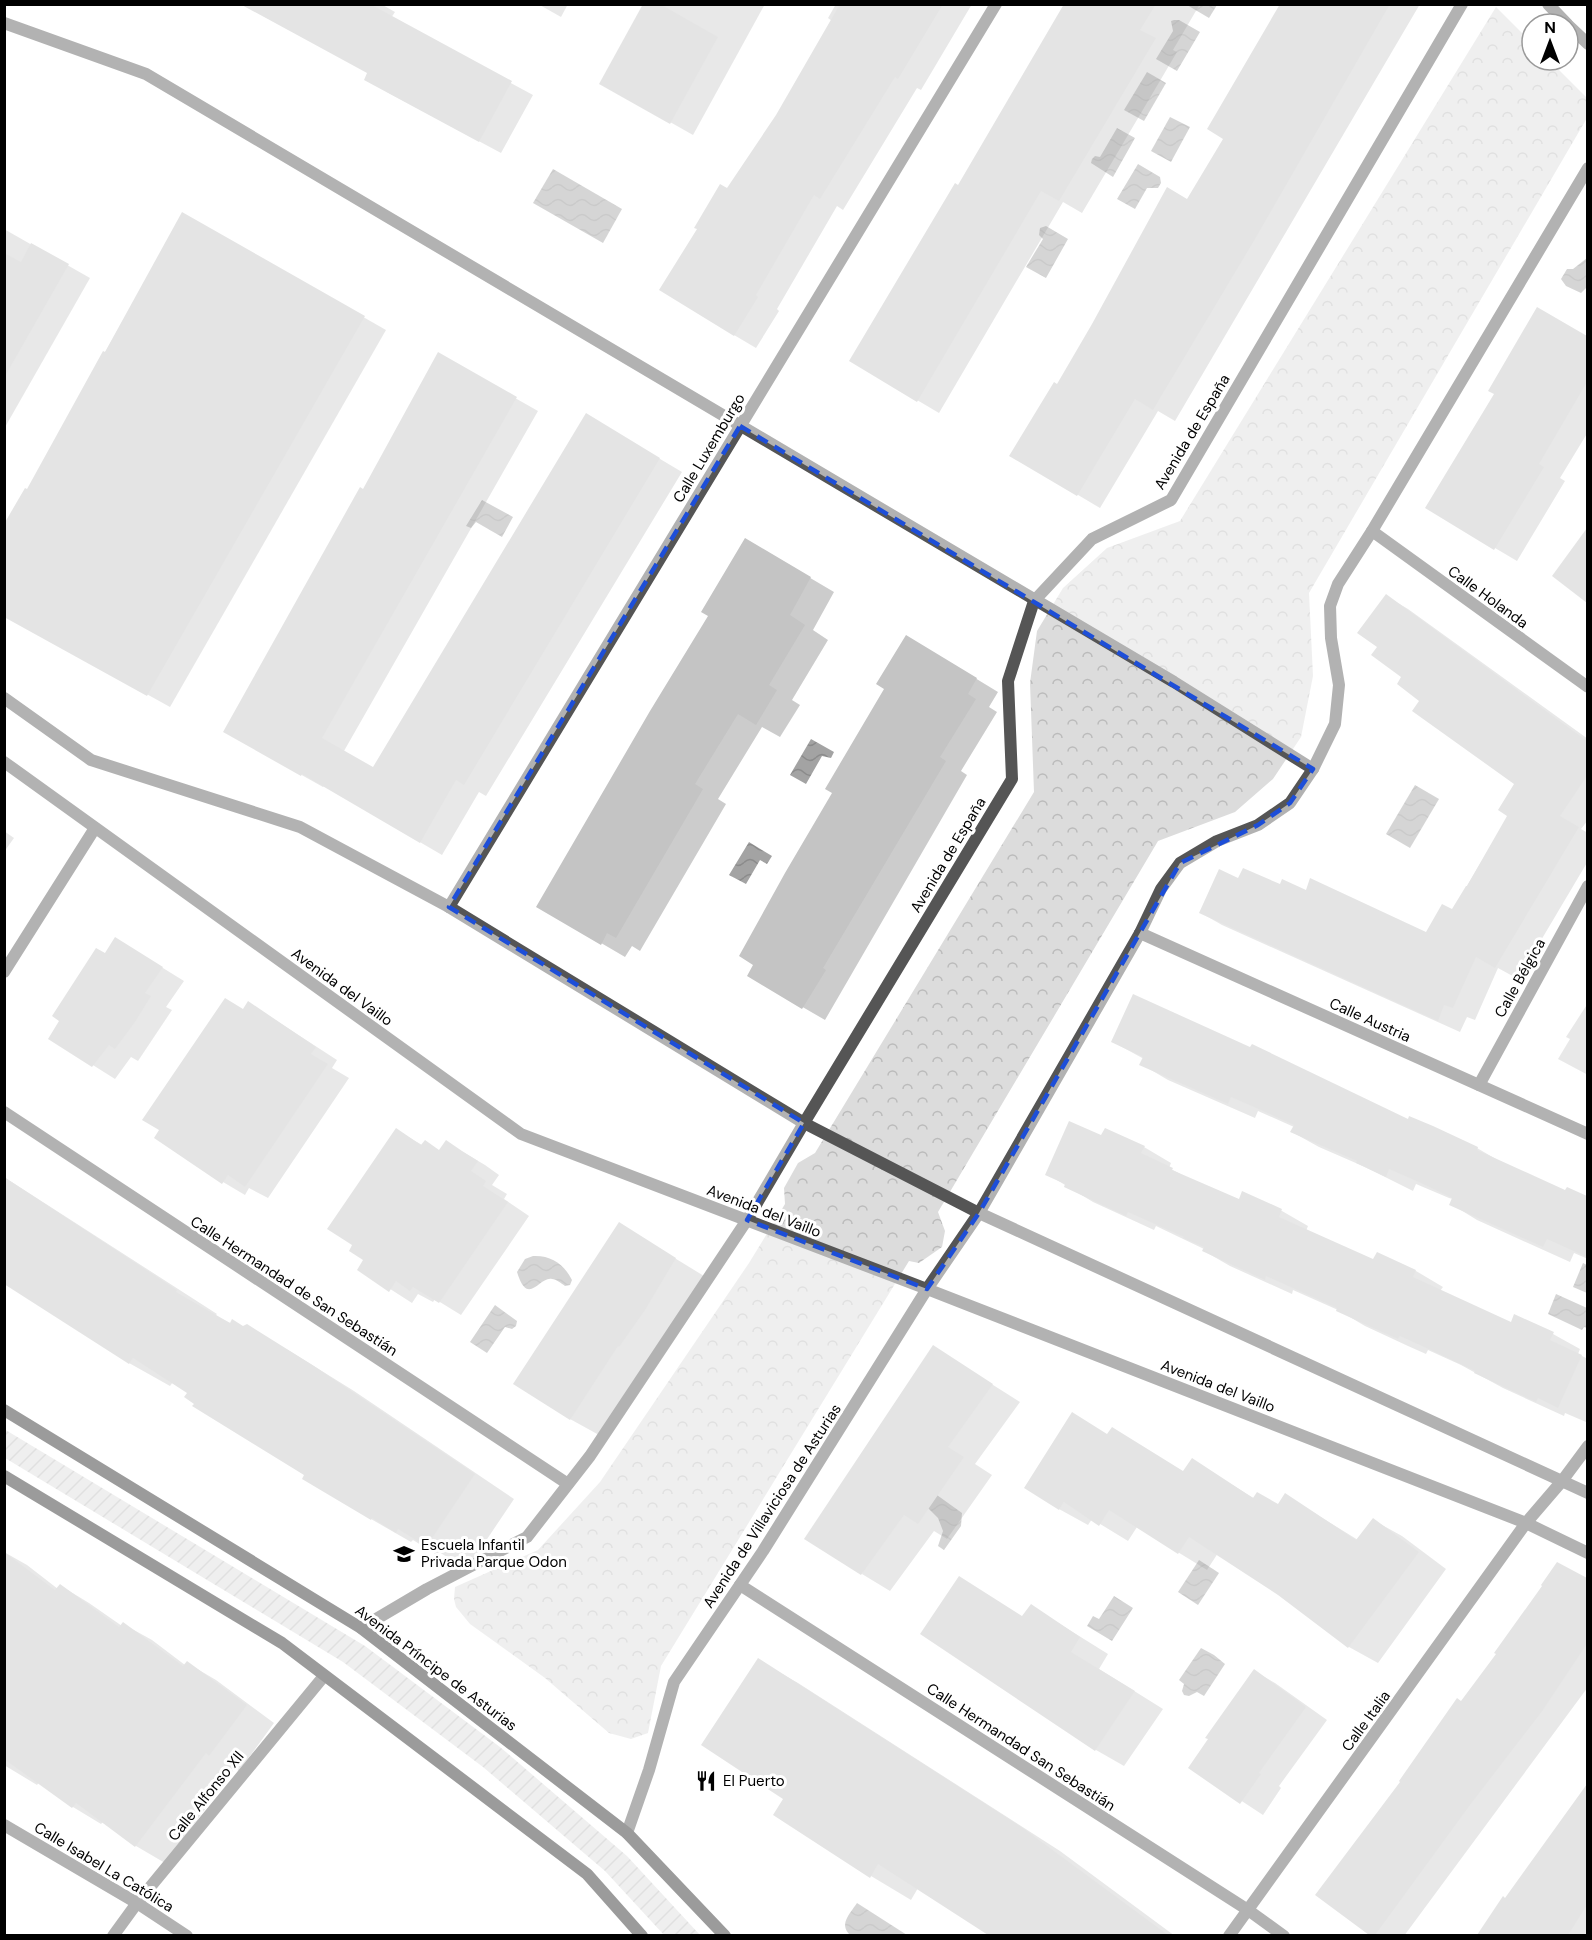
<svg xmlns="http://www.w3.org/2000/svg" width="1592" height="1940" viewBox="0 0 1592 1940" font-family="'DM Sans',sans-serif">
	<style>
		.forest { fill: url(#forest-crowns) }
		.garden { fill: url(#garden-furrows) }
		.water { fill: url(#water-waves) }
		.shadow { fill: #0003 }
		.building { fill: #c4c4c4 }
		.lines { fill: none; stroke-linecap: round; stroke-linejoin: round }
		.street { stroke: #555; stroke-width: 12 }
		.secondary { stroke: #222; stroke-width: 12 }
		.marked { fill: none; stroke: #1d4ed8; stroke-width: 4.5; stroke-dasharray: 12 8; stroke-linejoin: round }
		.labels { text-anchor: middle; stroke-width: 6; stroke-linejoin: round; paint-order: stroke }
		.street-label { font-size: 15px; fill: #000; stroke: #fff }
		.poi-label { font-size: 15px; fill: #000; stroke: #fff; text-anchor: start }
	</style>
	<defs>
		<pattern id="forest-crowns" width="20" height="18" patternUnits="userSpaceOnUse" patternTransform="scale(1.5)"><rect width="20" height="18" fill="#dcdcdc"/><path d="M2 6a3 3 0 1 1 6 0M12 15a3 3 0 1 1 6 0" fill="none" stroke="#bbb"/></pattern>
		<pattern id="garden-furrows" width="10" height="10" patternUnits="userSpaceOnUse" patternTransform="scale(1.5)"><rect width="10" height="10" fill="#dcdcdc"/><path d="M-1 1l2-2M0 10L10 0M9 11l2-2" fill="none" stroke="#bbb"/></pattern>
		<pattern id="water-waves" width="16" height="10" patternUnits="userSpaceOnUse" patternTransform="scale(1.5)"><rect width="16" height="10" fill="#a3a3a3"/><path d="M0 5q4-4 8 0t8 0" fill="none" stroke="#8b8b8b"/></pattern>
	</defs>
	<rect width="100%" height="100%" fill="#fff"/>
	<polygon class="forest" points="1496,7 1532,43 1532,60 1549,60 1587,98 1587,118 1309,593 1313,676 1301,737 1273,779 1235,812 1158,841 938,1212 945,1231 942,1247 919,1263 909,1261 661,1666 648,1733 631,1739 609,1733 545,1678 470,1624 456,1607 454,1599 455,1587 538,1550 600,1482 749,1263 785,1204 784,1188 798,1163 815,1153 1034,792 1030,683 1037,631 1063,588 1107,548 1180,521"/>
	<polygon class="garden" points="4,1429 365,1646 500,1747 627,1856 700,1935 664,1935 605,1871 483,1767 343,1662 5,1458"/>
	<g class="water">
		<polygon points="1187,5 1217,5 1209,18"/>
		<polygon points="1174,20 1179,20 1200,32 1177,71 1156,59 1173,31 1171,21"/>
		<polygon points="1147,72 1166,83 1144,121 1124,110"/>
		<polygon points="1170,117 1190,127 1171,162 1151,151"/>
		<polygon points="1117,128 1135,138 1113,177 1091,163 1092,159 1095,156 1100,157"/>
		<polygon points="1138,164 1160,177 1161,183 1158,188 1147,188 1135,209 1117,199"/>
		<polygon points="553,169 622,209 603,243 533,203"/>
		<polygon points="1046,226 1068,239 1046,278 1026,267 1043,239 1039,235 1040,228"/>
		<polygon points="1587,258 1587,287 1581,293 1566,286 1561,279 1567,269 1573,269"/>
		<polygon points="482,500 513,517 502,537 476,522 471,528 466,526"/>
		<polygon points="811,739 834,752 831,758 822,756 806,784 790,775"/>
		<polygon points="1415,785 1439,799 1410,848 1386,834"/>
		<polygon points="749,842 772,856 767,864 760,860 746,884 729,875"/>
		<path d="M 533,1256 C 551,1255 564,1264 572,1280 L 570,1285 L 565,1286 C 561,1283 556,1279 552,1279 C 539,1276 528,1308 517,1272 L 525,1259 Z"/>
		<polygon points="1583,1263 1587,1265 1587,1293 1573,1287"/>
		<polygon points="1556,1294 1587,1308 1587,1328 1584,1327 1582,1330 1548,1314"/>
		<polygon points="495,1305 517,1321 516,1326 512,1329 505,1327 487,1353 470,1342"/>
		<polygon points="923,1485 962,1513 961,1526 944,1550 938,1546 943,1531 938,1518 924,1504"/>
		<polygon points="1199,1560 1219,1573 1198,1605 1178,1592"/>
		<polygon points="1114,1596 1133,1608 1112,1641 1087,1626 1093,1616 1099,1619"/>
		<polygon points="1201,1648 1214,1655 1225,1664 1204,1696 1197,1692 1189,1696 1184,1695 1182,1691 1184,1684 1179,1680"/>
		<path d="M 857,1903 L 907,1935 L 850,1935 C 839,1924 849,1915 857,1903 Z"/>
	</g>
	<g class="shadow">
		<polygon points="241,4 381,4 395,12 391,18 533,95 501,153 387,92 369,73"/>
		<polygon points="538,4 568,4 561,17"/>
		<polygon points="645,4 765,4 693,135 601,83"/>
		<polygon points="836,4 972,4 921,90 917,88 843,210 837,206 777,309 779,311 756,348 734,335 728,190 777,115 832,21 828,18"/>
		<polygon points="1066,4 1200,4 1173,50 1177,52 1082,213 1063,202 939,413 851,361 959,187"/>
		<polygon points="1281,4 1420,4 1175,421 1158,411 1100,508 1012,456 1058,386 1188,201 1225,139"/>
		<polygon points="183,214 386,330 170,707 4,615 27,491"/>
		<polygon points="4,229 90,278 4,429"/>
		<polygon points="1537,309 1588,338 1588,432 1560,478 1565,481 1517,561 1495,548 1496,394"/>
		<polygon points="438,354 538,411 344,751 373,769 586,415 682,472 486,796 479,792 442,855 324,786 323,787 225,732 364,491"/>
		<polygon points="1588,530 1588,601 1554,576"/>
		<polygon points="746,540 834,592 813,630 828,640 792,700 800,705 780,737 762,727 718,799 726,804 640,951 632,946 625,957 538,906 710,616"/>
		<polygon points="1386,596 1408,609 1588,739 1588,820 1581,829 1588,833 1588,861 1518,979 1498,968 1475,1020 1467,1017 1460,1032 1222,925 1201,913 1239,880 1307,891 1426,934 1452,911 1509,815 1516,783 1421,700 1379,646"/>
		<polygon points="929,650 998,692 989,707 997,712 961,771 967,775 825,1020 749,976"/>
		<polygon points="4,831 14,838 4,852"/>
		<polygon points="137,952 184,981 166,1007 172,1010 138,1061 131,1057 115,1079 50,1038 105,955"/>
		<polygon points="249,1003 337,1060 332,1068 349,1078 268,1198 249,1188 245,1195 223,1182 244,1010"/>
		<polygon points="1588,1003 1588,1075 1558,1059 1570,1039 1566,1037"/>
		<polygon points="1113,1042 1408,1121 1477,1148 1501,1162 1566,1191 1567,1190 1588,1199 1588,1259 1574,1253 1570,1262 1477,1220 1451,1204 1453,1199 1449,1198 1416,1184 1413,1191 1365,1167 1319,1147 1292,1132 1294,1127 1258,1111 1255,1118 1168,1080 1141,1064 1144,1059"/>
		<polygon points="396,1130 422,1145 440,1151 446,1142 485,1165 499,1175 492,1185 507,1194 504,1199 529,1216 461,1315 435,1299 433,1302 418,1294 412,1303 359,1269 365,1260"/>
		<polygon points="1102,1137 1144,1147 1171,1163 1169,1168 1190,1179 1240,1201 1243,1193 1282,1211 1308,1226 1306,1231 1374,1261 1377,1254 1416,1271 1443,1287 1440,1291 1511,1324 1515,1316 1553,1334 1580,1349 1578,1354 1588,1359 1588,1419 1586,1422 1565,1413 1564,1416 1503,1388 1461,1365 1428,1350 1426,1354 1408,1346 1365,1326 1338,1310 1293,1290 1292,1294 1230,1266 1204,1251 1204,1249 1156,1226 1154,1230 1093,1202 1047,1174"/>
		<polygon points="4,1177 217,1314 215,1316 288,1350 354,1391 514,1499 473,1560 460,1565 439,1552 437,1555 413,1540 411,1542 371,1519 196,1403 189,1392 173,1382 170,1386 129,1363 4,1282"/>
		<polygon points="619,1224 704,1276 599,1435 570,1419"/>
		<polygon points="933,1347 1020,1402 975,1464 992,1475 947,1539 934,1531 890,1591 862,1574"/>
		<polygon points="1108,1435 1184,1472 1192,1460 1255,1499 1278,1506 1285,1495 1358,1540 1373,1520 1402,1536 1446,1569 1378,1663 1349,1647 1279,1594 1218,1553 1207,1570 1137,1527 1128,1541 1092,1519 1088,1525 1059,1509"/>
		<polygon points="4,1552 27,1565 58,1589 61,1586 89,1603 122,1626 123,1624 152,1640 185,1665 187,1663 216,1680 274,1723 239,1771 235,1769 165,1863 136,1846 103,1822 101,1824 73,1807 39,1782 37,1785 4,1765"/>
		<polygon points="1557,1564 1588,1579 1588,1687 1404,1936 1372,1936 1317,1895 1498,1654"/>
		<polygon points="1031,1606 1108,1654 1099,1669 1163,1709 1124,1766 1096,1750 1023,1617"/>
		<polygon points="758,1660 798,1683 1060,1851 1175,1936 991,1936 918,1888 911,1900 871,1876 785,1798"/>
		<polygon points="1254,1671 1275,1683 1327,1720 1279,1786 1281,1788 1263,1815 1190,1767"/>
		<polygon points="1588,1785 1588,1936 1478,1936 1504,1898 1506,1899"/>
	</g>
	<g class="building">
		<polygon points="240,4 370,4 512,81 479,142 364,80 367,73"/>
		<polygon points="643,4 660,4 718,37 670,124 599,84"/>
		<polygon points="840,4 943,4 898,79 895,77 820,199 814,195 756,295 758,297 734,336 659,290 697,229 694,228 720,184 727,188 776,115"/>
		<polygon points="1064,4 1156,4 1140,30 1156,38 1059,201 1041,191 917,402 849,361 955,183 958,185"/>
		<polygon points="1280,4 1390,4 1255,239 1153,410 1135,399 1077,496 1009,456 1054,382 1057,384 1092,324 1167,187 1187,199 1223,139 1207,129"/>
		<polygon points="182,212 365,316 147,696 4,617 4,524 25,488 27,489 103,351 105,352"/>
		<polygon points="31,243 69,264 4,378 4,253 21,262"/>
		<polygon points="1537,307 1587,336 1587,382 1539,464 1544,467 1494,550 1425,508 1494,394 1488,391"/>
		<polygon points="438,352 517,397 322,738 373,767 586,413 660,458 464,785 456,780 420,843 302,774 301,776 223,732 360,487 363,489"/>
		<polygon points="1587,528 1587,603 1552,576"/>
		<polygon points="745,538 811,577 790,615 805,625 769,685 777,690 756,725 738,714 695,784 703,789 616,938 607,933 601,945 536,907 650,711 708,616 701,612"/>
		<polygon points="1386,594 1587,741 1587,776 1560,816 1579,827 1495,968 1476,957 1453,1008 1444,1005 1438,1021 1199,913 1219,869 1238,878 1243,868 1280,884 1282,879 1306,890 1310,878 1426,932 1442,904 1452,909 1466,886 1467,886 1507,816 1498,810 1514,784 1412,711 1419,701 1397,684 1401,677 1371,655 1377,647 1357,633"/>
		<polygon points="906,635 977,678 968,694 976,699 940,757 946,761 823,968 826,970 802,1009 747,976 753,965 739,956 785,873 832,793 825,789 884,689 876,684"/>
		<polygon points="115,937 163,967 145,993 151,996 135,1022 115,1049 109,1045 92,1067 48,1039 59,1021 52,1016 96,948 105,953"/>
		<polygon points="1133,994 1250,1047 1252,1044 1408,1119 1409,1116 1433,1126 1478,1147 1477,1150 1565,1190 1567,1187 1587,1196 1587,1257 1547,1239 1543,1247 1449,1205 1452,1198 1421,1183 1389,1169 1386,1177 1356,1163 1357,1161 1290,1132 1294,1125 1263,1111 1231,1097 1228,1104 1139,1065 1143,1057 1111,1042"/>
		<polygon points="225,998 243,1009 248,1001 316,1047 311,1054 328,1064 245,1187 228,1175 222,1184 154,1138 159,1130 142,1120"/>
		<polygon points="1069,1121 1101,1135 1105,1128 1145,1146 1141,1153 1173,1168 1172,1170 1239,1199 1242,1191 1282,1209 1279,1217 1373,1259 1377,1252 1416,1270 1413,1277 1511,1322 1514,1314 1554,1332 1550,1340 1582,1355 1558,1408 1538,1398 1536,1402 1474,1373 1475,1371 1433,1351 1400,1336 1398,1339 1380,1331 1336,1311 1337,1308 1266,1276 1265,1280 1202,1251 1204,1247 1183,1238 1184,1237 1128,1212 1126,1216 1064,1187 1065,1184 1045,1175"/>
		<polygon points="396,1128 421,1145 425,1140 439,1150 446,1140 462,1151 478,1161 471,1171 486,1181 483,1186 508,1202 439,1303 413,1287 410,1291 396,1281 389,1292 357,1270 363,1260 349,1251 352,1245 327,1229"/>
		<polygon points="4,1177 177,1290 176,1292 230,1323 232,1319 243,1326 247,1324 314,1366 475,1474 433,1537 419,1542 398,1529 396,1533 372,1518 371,1520 302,1479 304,1475 192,1406 194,1404 184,1397 187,1393 133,1358 129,1364 4,1284"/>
		<polygon points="619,1222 676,1258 645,1310 619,1347 618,1346 570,1420 513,1384"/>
		<polygon points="933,1345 993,1384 948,1447 964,1457 918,1524 904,1515 861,1575 804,1539"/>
		<polygon points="1072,1412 1107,1434 1112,1427 1183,1471 1192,1458 1253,1498 1257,1492 1278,1504 1285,1493 1356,1540 1373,1518 1419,1552 1348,1648 1278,1595 1189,1537 1178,1554 1109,1510 1099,1526 1064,1502 1059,1510 1024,1488"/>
		<polygon points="4,1552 55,1590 60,1584 119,1627 123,1622 183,1666 187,1661 247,1705 209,1756 206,1753 135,1847 76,1803 72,1808 4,1759"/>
		<polygon points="1557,1562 1587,1578 1587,1644 1543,1710 1470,1805 1397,1905 1375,1935 1369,1935 1315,1895 1400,1782 1399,1781 1457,1698 1461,1701 1496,1654 1494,1653 1542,1586 1541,1585"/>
		<polygon points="959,1576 1022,1616 1031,1604 1080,1637 1071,1652 1135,1691 1095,1751 920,1634"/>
		<polygon points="758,1658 1020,1826 1168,1935 988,1935 878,1864 870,1878 773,1815 783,1799 701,1745"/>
		<polygon points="1254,1669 1306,1707 1259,1773 1261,1774 1240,1804 1188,1768 1208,1739 1205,1738"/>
		<polygon points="1587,1784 1587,1905 1568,1935 1477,1935 1503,1896 1505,1898"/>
	</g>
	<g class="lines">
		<g class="street">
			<polyline points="1548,4 1567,24"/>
			<polyline points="4,23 146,74 1174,682 1313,769"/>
			<polyline points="1568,25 1588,44"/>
			<polyline points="1372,531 1588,687"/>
			<polyline points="4,698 91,760 300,827 449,907 804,1123 979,1213 1588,1493"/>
			<polyline points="4,762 521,1134 927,1289 1526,1523 1588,1553"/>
			<polyline points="449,907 996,4"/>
			<polyline points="1140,933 1588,1134"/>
			<polyline points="4,972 95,828"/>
			<polyline points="1479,1085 1588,886"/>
			<polyline points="4,1112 568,1484"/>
			<polyline points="740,1585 1248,1910 1284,1936"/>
			<polyline points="361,1628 427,1589 527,1537 590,1456 747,1220 804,1123 1012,779 1008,681 1034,601 1092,539 1171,500 1462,4"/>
			<polyline points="4,1825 137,1903 187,1936"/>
			<polyline points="627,1833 649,1770 674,1682 763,1551 927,1289 979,1213 1140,933 1161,889 1180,863 1217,841 1258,825 1290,803 1313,769 1335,724 1339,685 1331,638 1330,606 1338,584 1372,531 1588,168"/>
			<polyline points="113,1936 137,1903 324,1676"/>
			<polyline points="1229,1936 1526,1523 1562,1481 1588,1446"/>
		</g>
		<g class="secondary">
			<polyline points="4,1410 361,1628 627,1833 725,1936"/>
			<polyline points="4,1476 282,1643 587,1874 642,1936"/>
		</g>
	</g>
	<path d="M0 0H1592V1940H0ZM 740,426 L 1313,769 L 1290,803 L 1258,825 L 1180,863 L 979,1213 L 927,1289 L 747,1220 L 804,1123 L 449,907 Z" fill="#fff" fill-opacity=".55" fill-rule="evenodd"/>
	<path class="marked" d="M 740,426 L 1313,769 L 1290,803 L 1258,825 L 1180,863 L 979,1213 L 927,1289 L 747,1220 L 804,1123 L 449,907 Z"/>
	<defs>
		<g id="school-bare" transform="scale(1.62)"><path d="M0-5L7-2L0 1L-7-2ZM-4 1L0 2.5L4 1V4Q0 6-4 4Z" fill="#000" stroke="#fff" stroke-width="2.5" paint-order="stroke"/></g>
		<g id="restaurant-bare" transform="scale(1.62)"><path d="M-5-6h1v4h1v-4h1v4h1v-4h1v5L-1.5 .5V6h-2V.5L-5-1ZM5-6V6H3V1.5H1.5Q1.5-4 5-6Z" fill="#000" stroke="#fff" stroke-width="2.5" paint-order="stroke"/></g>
	</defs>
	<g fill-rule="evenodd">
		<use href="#school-bare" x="404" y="1554"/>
		<use href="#restaurant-bare" x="706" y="1781"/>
	</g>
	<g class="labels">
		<g class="street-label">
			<text transform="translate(1192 432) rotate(-59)" y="5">Avenida de España</text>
			<text transform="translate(709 448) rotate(-59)" y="5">Calle Luxemburgo</text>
			<text transform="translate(1488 597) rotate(36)" y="5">Calle Holanda</text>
			<text transform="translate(948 855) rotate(-59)" y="5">Avenida de España</text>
			<text transform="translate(1520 978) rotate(-61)" y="5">Calle Bélgica</text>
			<text transform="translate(342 987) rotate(36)" y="5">Avenida del Vaillo</text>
			<text transform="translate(1370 1020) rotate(24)" y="5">Calle Austria</text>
			<text transform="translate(764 1211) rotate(21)" y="5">Avenida del Vaillo</text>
			<text transform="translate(294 1286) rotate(33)" y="5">Calle Hermandad de San Sebastián</text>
			<text transform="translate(1218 1386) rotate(21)" y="5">Avenida del Vaillo</text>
			<text transform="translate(772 1506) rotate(-57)" y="5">Avenida de Villaviciosa de Asturias</text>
			<text transform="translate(436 1668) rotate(37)" y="5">Avenida Príncipe de Asturias</text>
			<text transform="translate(1366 1721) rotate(-54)" y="5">Calle Italia</text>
			<text transform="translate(1021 1747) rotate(33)" y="5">Calle Hermandad San Sebastián</text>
			<text transform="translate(206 1796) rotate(-51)" y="5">Calle Alfonso XII</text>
			<text transform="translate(104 1867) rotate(31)" y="5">Calle Isabel La Católica</text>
		</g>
		<g class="poi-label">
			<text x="421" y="1550">Escuela Infantil<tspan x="421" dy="17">Privada Parque Odon</tspan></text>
			<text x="723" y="1786">El Puerto</text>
		</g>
	</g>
	<rect width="1592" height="1940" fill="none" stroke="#000000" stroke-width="12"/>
	<g transform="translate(1550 42)"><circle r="28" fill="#ffffff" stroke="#999999" stroke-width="1.5"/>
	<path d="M0-4.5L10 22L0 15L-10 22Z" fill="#000000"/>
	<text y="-9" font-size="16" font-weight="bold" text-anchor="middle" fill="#000000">N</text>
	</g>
</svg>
